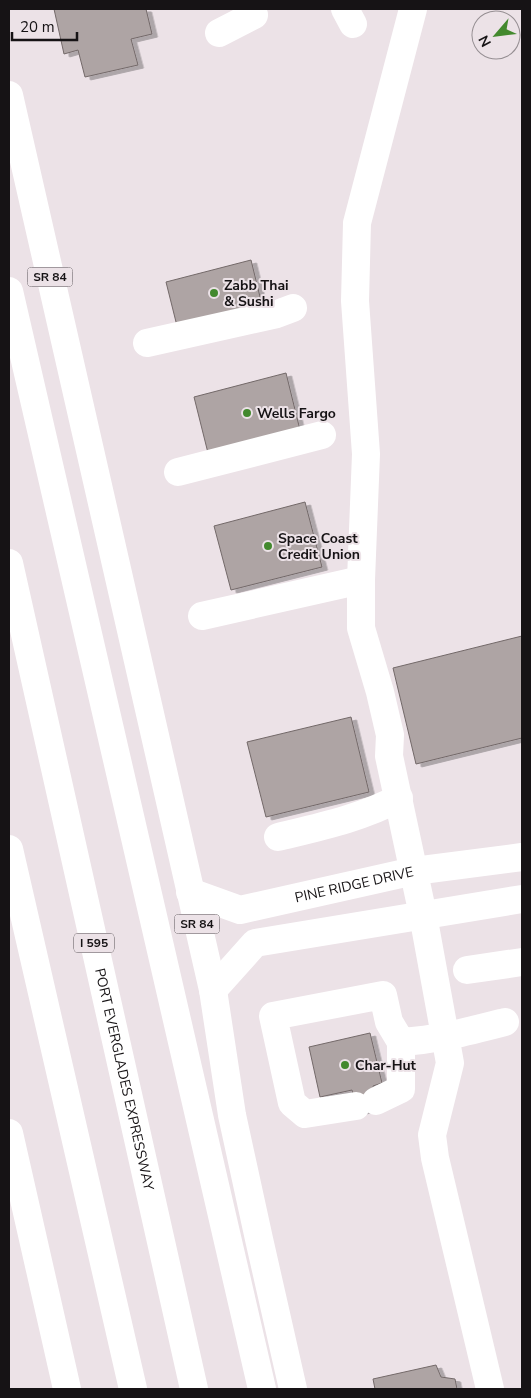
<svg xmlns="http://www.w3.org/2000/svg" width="531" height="1398" viewBox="0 0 531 1398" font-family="'Nunito Sans',sans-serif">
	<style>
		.building { fill: #aea4a4; stroke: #736969; filter: url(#shadow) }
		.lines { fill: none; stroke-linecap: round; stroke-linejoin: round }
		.minor { stroke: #fff; stroke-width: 28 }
		.major { stroke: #fff; stroke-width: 28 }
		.highway { stroke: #fff; stroke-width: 28 }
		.poi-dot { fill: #43892e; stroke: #ece2e7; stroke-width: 2 }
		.labels { text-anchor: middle; stroke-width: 4; stroke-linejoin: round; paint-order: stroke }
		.shield { fill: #ece2e7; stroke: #565154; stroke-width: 1 }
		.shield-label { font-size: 12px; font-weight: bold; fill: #161315 }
		.poi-label { font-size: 14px; font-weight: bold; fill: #161315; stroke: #ece2e7; text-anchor: start }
		.street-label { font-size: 14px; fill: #161315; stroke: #ece2e7 }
	</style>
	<defs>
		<filter id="shadow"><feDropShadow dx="5.5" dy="3" stdDeviation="0" flood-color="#0004"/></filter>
	</defs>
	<rect width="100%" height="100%" fill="#ece2e7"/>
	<g class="building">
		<polygon points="54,9 146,9 152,34 131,39 138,65 85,77 78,50 64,54"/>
		<polygon points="251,260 262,305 177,326 166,282"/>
		<polygon points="286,373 300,430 208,453 194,397"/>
		<polygon points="305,502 322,567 231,590 214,526"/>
		<polygon points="522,636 522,738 416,764 393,668"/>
		<polygon points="351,717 369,792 266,817 247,742"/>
		<polygon points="370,1033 382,1083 373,1086 377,1107 357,1112 352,1090 320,1097 309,1047"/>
		<polygon points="436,1365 441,1377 455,1379 457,1389 375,1389 373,1379"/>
	</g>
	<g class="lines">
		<g class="minor">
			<polyline points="345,9 353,24"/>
			<polyline points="413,9 357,223 355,301 366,454 361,580 361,628 380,692 390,735 389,756 423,915 450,1063 432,1135 435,1158 490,1389"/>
			<polyline points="219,33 254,15"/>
			<polyline points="147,343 277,314 293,308"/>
			<polyline points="178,472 322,435"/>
			<polyline points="202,616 361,580"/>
			<path d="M 278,837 C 319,827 362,818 399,798"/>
			<path id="s1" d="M 190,892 L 240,910 L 414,871 L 522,857"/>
			<polyline points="467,970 522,962"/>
			<polyline points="213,990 255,943 522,899"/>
			<polyline points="376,1101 401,1089 401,1042"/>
			<path d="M 356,1106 L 305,1114 L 292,1103 L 273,1016 L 383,995 L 389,1022 L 401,1042 C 436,1040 470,1031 505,1022"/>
		</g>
		<polyline class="major" points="9,95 213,990 232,1115 259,1239 293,1389"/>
		<g class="highway">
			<polyline points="9,291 262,1389"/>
			<path id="s2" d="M 9,563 L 194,1389"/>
			<polyline points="9,849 133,1389"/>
			<polyline points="9,1133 67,1389"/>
		</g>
	</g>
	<g class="poi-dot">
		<circle cx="214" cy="293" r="5"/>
		<circle cx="247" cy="413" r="5"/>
		<circle cx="268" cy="546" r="5"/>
		<circle cx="345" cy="1065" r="5"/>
	</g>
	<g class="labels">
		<g class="shield">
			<rect x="27.5" y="267.5" width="45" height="19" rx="4"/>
			<rect x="174.5" y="914.5" width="45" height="19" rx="4"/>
			<rect x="74" y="933.5" width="40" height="19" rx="4"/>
		</g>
		<g class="shield-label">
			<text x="50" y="281">SR 84</text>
			<text x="197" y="928">SR 84</text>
			<text x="94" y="947">I 595</text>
		</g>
		<g class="poi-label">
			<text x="224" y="290">Zabb Thai<tspan x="224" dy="16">&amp; Sushi</tspan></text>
			<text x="257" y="418">Wells Fargo</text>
			<text x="278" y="543">Space Coast<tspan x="278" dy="16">Credit Union</tspan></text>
			<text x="355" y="1070">Char-Hut</text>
		</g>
		<g class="street-label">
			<text dy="5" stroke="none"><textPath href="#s1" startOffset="170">PINE RIDGE DRIVE</textPath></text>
			<text dy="5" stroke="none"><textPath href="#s2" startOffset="529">PORT EVERGLADES EXPRESSWAY</textPath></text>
		</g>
	</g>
	<rect width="531" height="1398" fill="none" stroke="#161315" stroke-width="20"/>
	<g transform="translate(496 35) rotate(242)"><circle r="24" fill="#ece2e7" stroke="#968f93"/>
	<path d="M0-4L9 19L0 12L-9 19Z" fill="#43892e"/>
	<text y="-8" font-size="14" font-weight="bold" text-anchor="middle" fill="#161315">N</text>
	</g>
	<path d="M12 32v8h65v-8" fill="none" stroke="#161315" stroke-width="2.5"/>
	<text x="20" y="32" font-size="15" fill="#161315" stroke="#ece2e7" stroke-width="4" paint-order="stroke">20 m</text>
</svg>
